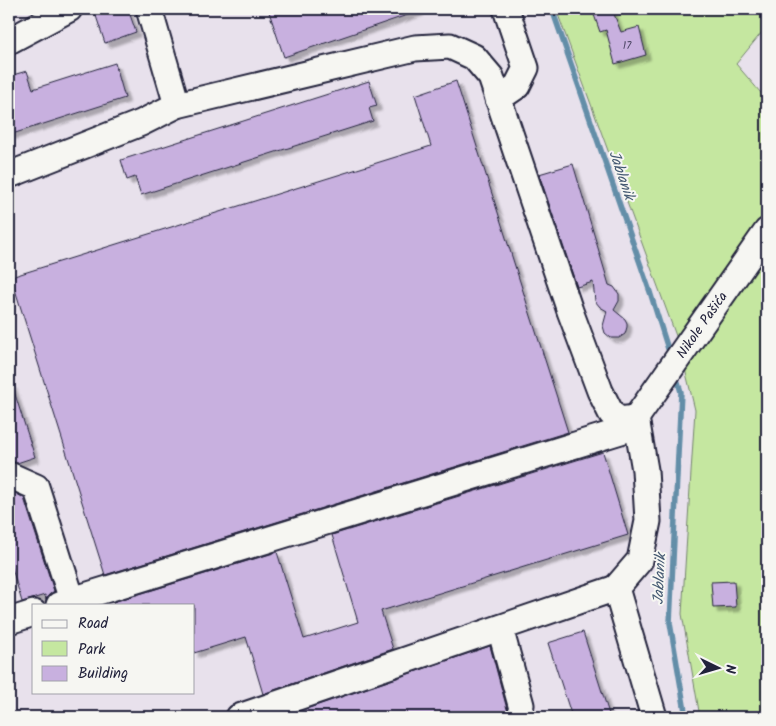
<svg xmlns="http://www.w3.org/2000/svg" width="776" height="726" viewBox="0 0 776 726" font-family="Kalam,sans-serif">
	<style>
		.green { fill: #c5e7a0; stroke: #74846e }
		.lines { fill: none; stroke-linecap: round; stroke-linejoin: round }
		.stream { stroke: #638ea8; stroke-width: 5.5 }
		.building { fill: #c8b0df; stroke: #22223b; filter: url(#shadow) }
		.minor-casing { stroke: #22223b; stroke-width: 29 }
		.minor { stroke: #f6f6f2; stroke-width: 25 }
		.labels { text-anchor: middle; stroke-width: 4; stroke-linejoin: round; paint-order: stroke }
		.number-label { font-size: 11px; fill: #4c4664 }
		.street-label { font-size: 14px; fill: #22223b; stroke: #f6f6f2 }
		.water-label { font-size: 15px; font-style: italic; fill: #435871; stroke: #f6f6f2 }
	</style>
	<defs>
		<filter id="shadow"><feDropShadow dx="4.5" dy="4.5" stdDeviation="1" flood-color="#0004"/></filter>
	</defs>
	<rect width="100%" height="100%" fill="#e8e1ec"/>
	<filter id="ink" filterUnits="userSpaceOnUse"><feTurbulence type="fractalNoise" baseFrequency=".02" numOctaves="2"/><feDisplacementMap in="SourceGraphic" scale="10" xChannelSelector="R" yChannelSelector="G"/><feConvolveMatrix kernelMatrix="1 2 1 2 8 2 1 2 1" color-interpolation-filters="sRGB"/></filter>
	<g filter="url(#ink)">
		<polygon class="green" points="556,9 767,9 767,26 736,64 767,100 767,717 700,717 682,614 695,410 679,344"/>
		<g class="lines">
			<g class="stream">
				<polyline points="552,9 650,292 668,349"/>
				<polyline points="678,382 681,392 670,623 686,717"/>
			</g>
		</g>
		<g class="building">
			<polygon points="108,9 128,9 136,32 105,43 95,13"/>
			<polygon points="268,9 419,9 419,11 284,57"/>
			<polygon points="592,9 612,9 621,32 639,27 646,55 615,64 606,30 600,32"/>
			<polygon points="115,63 125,98 9,135 9,76 27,71 33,89"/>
			<polygon points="369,81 377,106 369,108 373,121 141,195 135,177 127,180 121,160"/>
			<polygon points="456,81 568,432 105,575 11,277 431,146 415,95"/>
			<polygon points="573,164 609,285 614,287 619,294 619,301 614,310 625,319 627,323 627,327 625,334 619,338 611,338 605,333 603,326 607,311 600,307 595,301 593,282 577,287 539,174"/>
			<polygon points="9,385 12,385 35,457 17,463 9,461"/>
			<polygon points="603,452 628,535 381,611 393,649 263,694 246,637 194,653 194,605 114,605 113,602 277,552 304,639 358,622 332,535"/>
			<polygon points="15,493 24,498 54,591 48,596 46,600 45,595 22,602 9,558 9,495"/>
			<polygon points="734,581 736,607 713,608 711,582"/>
			<polygon points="583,632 610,717 572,717 548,643"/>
			<polygon points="490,646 507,709 511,715 514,717 283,717"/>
		</g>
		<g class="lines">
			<g class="minor-casing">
				<g id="minor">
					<polyline points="149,9 177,105"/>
					<polyline points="9,41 69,9"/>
					<polyline points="498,99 517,86 526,68 506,9"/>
					<polyline points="9,175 141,123 177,105 415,48 450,46 474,57 491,77 570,311 600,391 611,413 619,420 636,418"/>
					<polyline points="636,418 645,470 648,521 640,560 616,588 654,717"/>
					<path id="s1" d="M 636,418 L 767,231"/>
					<polyline points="9,475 36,487 72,600 59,605"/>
					<polyline points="72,600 637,426"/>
					<polyline points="12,620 34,613"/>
					<polyline points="500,628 521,705"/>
					<polyline points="239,717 616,588"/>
				</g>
			</g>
			<use href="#minor" class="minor"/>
		</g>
	</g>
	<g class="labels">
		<g class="number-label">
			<text x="627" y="49">17</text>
		</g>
		<g class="street-label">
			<text dy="5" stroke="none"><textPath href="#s1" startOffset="114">Nikole Pašića</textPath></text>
		</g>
		<g class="water-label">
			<text transform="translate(622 175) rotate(71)" y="5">Jablanik</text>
			<text transform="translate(659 579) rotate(-87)" y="5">Jablanik</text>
		</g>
	</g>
	<rect width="776" height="726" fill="none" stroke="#f6f6f2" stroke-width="30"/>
	<rect x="15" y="15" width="746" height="696" fill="none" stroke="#22223b" stroke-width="2" filter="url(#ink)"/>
	<rect x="32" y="604" width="162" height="90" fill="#f6f6f2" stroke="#a1a1a9"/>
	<rect x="42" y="620" width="25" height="8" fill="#f6f6f2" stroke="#a1a1a9"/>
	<text x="78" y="628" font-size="15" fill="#22223b">Road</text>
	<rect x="42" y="641" width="25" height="15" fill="#c5e7a0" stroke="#a1a1a9"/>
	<text x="78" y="654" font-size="15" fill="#22223b">Park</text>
	<rect x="42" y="666" width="25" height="15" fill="#c8b0df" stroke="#a1a1a9"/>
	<text x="78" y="678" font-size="15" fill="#22223b">Building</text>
	<g transform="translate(718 668) rotate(95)" stroke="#f6f6f2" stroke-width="4" paint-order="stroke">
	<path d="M0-4L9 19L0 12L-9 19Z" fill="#22223b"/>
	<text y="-8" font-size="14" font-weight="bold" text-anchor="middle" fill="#22223b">N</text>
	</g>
</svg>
